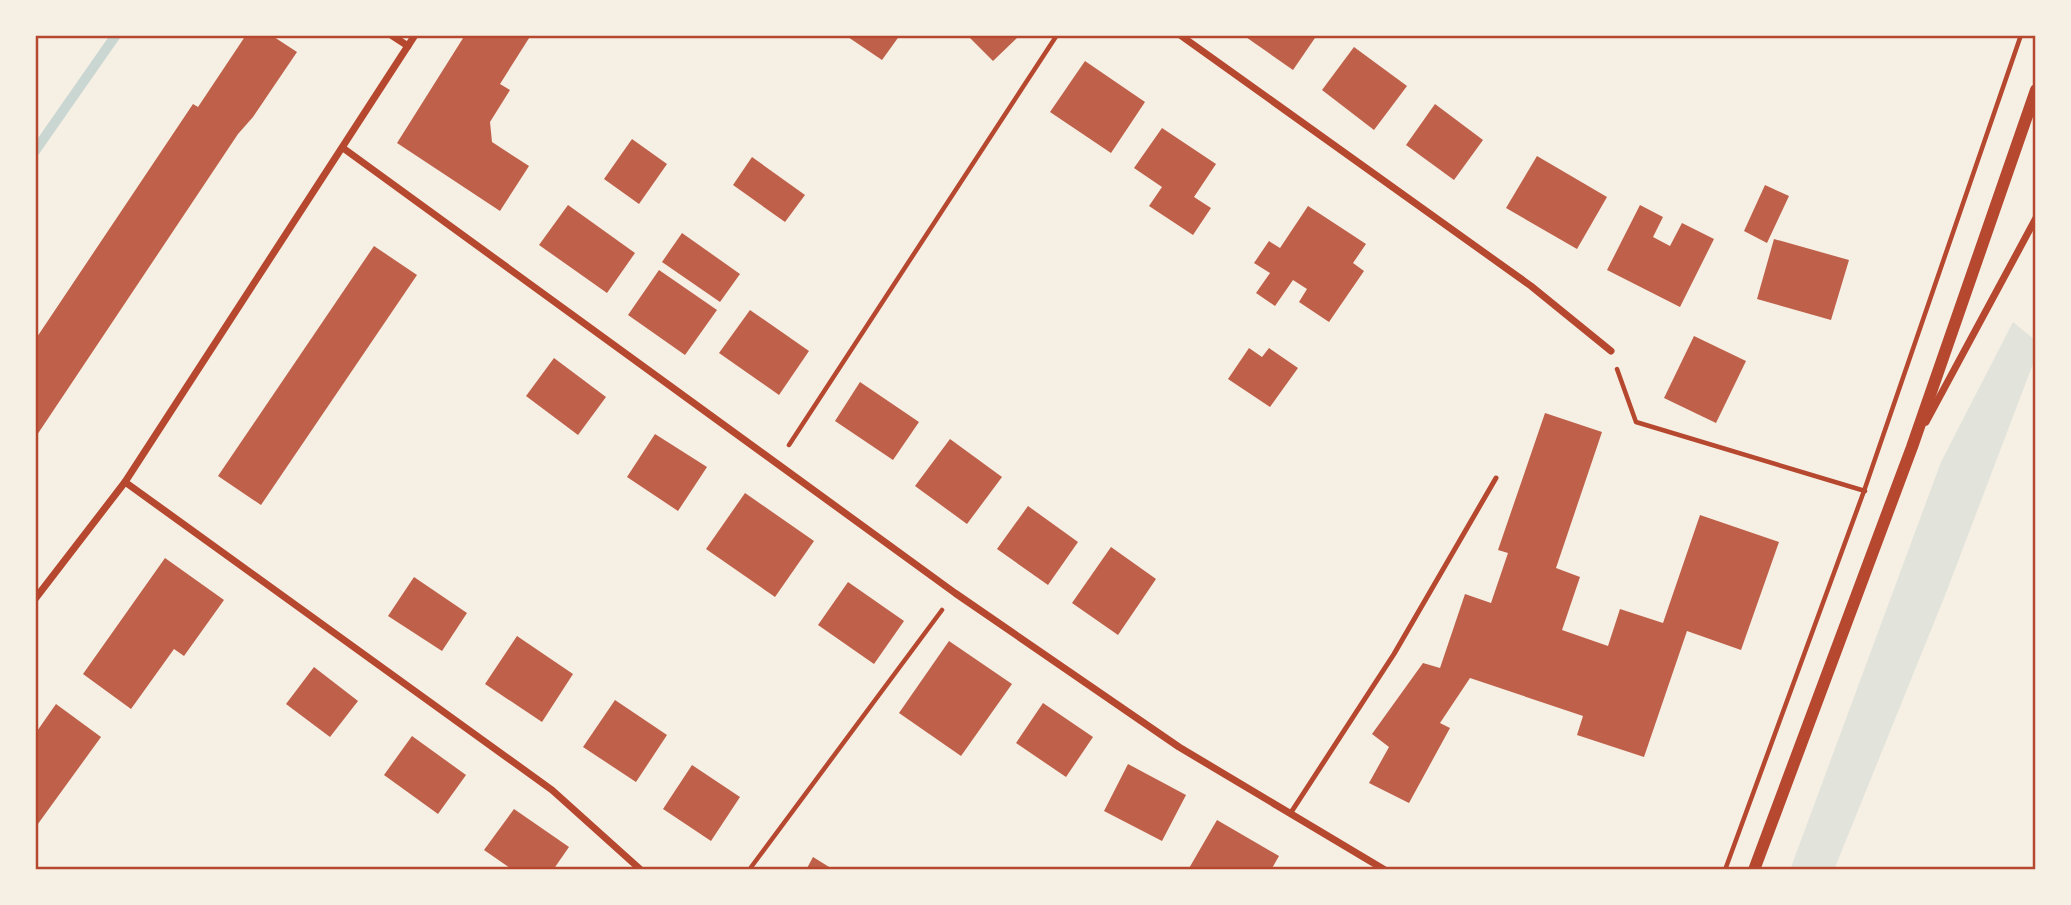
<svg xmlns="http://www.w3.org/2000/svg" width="2071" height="905" viewBox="0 0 2071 905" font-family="'Source Sans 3',sans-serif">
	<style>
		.green { fill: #e2e4dc }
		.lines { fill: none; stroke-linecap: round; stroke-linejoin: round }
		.stream { stroke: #c9d6d2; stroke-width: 10 }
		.building { fill: #bf614a }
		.path { stroke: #b5482f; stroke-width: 4.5 }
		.service { stroke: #b5482f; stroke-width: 5 }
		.minor { stroke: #b5482f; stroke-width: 7 }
		.tertiary { stroke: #b5482f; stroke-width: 12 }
		.neatline { fill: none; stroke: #b5482f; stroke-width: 2.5 }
	</style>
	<rect width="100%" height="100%" fill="#f6efe4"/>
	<polygon class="green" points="2013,322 2036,341 2036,356 1946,593 1834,870 1790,870 1941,462"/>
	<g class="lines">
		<polyline class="stream" points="35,151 116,35"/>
	</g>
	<g class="building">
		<polygon points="246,35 271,35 297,52 253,117 238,134 35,438 35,340 193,104 198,107"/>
		<polygon points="465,35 531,35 500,84 510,90 490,122 492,142 529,166 500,211 397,143"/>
		<polygon points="845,35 900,35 882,60"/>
		<polygon points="967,35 1020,35 993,61"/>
		<polygon points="1243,35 1317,35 1293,70"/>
		<polygon points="1354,47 1407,86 1374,130 1322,90"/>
		<polygon points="1085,61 1145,102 1111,153 1050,112"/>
		<polygon points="1435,104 1483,140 1454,180 1406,145"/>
		<polygon points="1162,128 1216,164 1194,197 1211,208 1193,235 1149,206 1162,187 1134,168"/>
		<polygon points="632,139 667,164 639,204 604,179"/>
		<polygon points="1537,156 1607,197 1577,249 1506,208"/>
		<polygon points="752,157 805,195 785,222 733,185"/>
		<polygon points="1765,185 1789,196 1767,243 1744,231"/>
		<polygon points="568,205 635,253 607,293 539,245"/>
		<polygon points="1640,205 1663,217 1653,237 1670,246 1682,223 1714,239 1680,307 1607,270"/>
		<polygon points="1308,206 1366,244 1353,263 1364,271 1329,322 1299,302 1307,289 1293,280 1275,306 1256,293 1270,273 1254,263 1269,241 1280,248"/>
		<polygon points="682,233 740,274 720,302 662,262"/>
		<polygon points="1774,239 1849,260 1831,320 1757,299"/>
		<polygon points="374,246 417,275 261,505 218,476"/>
		<polygon points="659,270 717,310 685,355 628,315"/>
		<polygon points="750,310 809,351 779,395 719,353"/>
		<polygon points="1694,336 1746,361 1716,423 1664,398"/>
		<polygon points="1249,348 1262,357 1269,348 1298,368 1270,407 1228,379"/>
		<polygon points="554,358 606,397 578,435 526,396"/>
		<polygon points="860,382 919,422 893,460 835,421"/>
		<polygon points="1545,413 1602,432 1556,568 1580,577 1562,630 1608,646 1620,609 1663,623 1700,515 1779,542 1741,650 1687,631 1644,757 1577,735 1583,716 1470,678 1440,723 1450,728 1409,803 1369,783 1389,747 1372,734 1423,663 1440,668 1465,594 1491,603 1508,553 1498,550"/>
		<polygon points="655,434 707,467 678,511 627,477"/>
		<polygon points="950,439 1002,477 967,524 915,486"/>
		<polygon points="745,493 814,541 775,597 706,549"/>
		<polygon points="1028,506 1078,542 1048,585 997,549"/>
		<polygon points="1111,547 1156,579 1118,635 1072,603"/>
		<polygon points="165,558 224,600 184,656 174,649 131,709 83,674"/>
		<polygon points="414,577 467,613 442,651 388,616"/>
		<polygon points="848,582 904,621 874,664 818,625"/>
		<polygon points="517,636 573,674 542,722 485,684"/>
		<polygon points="949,641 1012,684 961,756 899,713"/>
		<polygon points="314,667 358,701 330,737 286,704"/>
		<polygon points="615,700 667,735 636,782 583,747"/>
		<polygon points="1043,703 1093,737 1066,777 1016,743"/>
		<polygon points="56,704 101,737 35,828 35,734"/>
		<polygon points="412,736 466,775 438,814 384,775"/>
		<polygon points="1128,764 1186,795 1162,841 1104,811"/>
		<polygon points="692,765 740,797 711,841 663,809"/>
		<polygon points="514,809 569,847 553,870 513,870 484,850"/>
		<polygon points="1217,820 1279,856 1271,870 1188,870"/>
		<polygon points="813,857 834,870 806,870"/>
	</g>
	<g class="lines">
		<g class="path">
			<polyline points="1617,369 1636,422 1865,491"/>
			<polyline points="789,445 1057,35"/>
			<polyline points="749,870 942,610"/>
			<polyline points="1725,870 1864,491 2021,35"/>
		</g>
		<polyline class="service" points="1290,814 1394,654 1496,478"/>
		<g class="minor">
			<polyline points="391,35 408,46"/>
			<polyline points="1180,35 1531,286 1611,351"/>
			<polyline points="343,148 955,593 1179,747 1385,870"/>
			<polyline points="1926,422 2036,218"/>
			<polyline points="125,482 552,790 641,870"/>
			<polyline points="35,599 125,482 415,35"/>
		</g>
		<polyline class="tertiary" points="1754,870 1912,447 2036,90"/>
	</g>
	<rect width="2071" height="905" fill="none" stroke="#f6efe4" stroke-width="74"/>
	<rect x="37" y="37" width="1997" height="831" class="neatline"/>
</svg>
